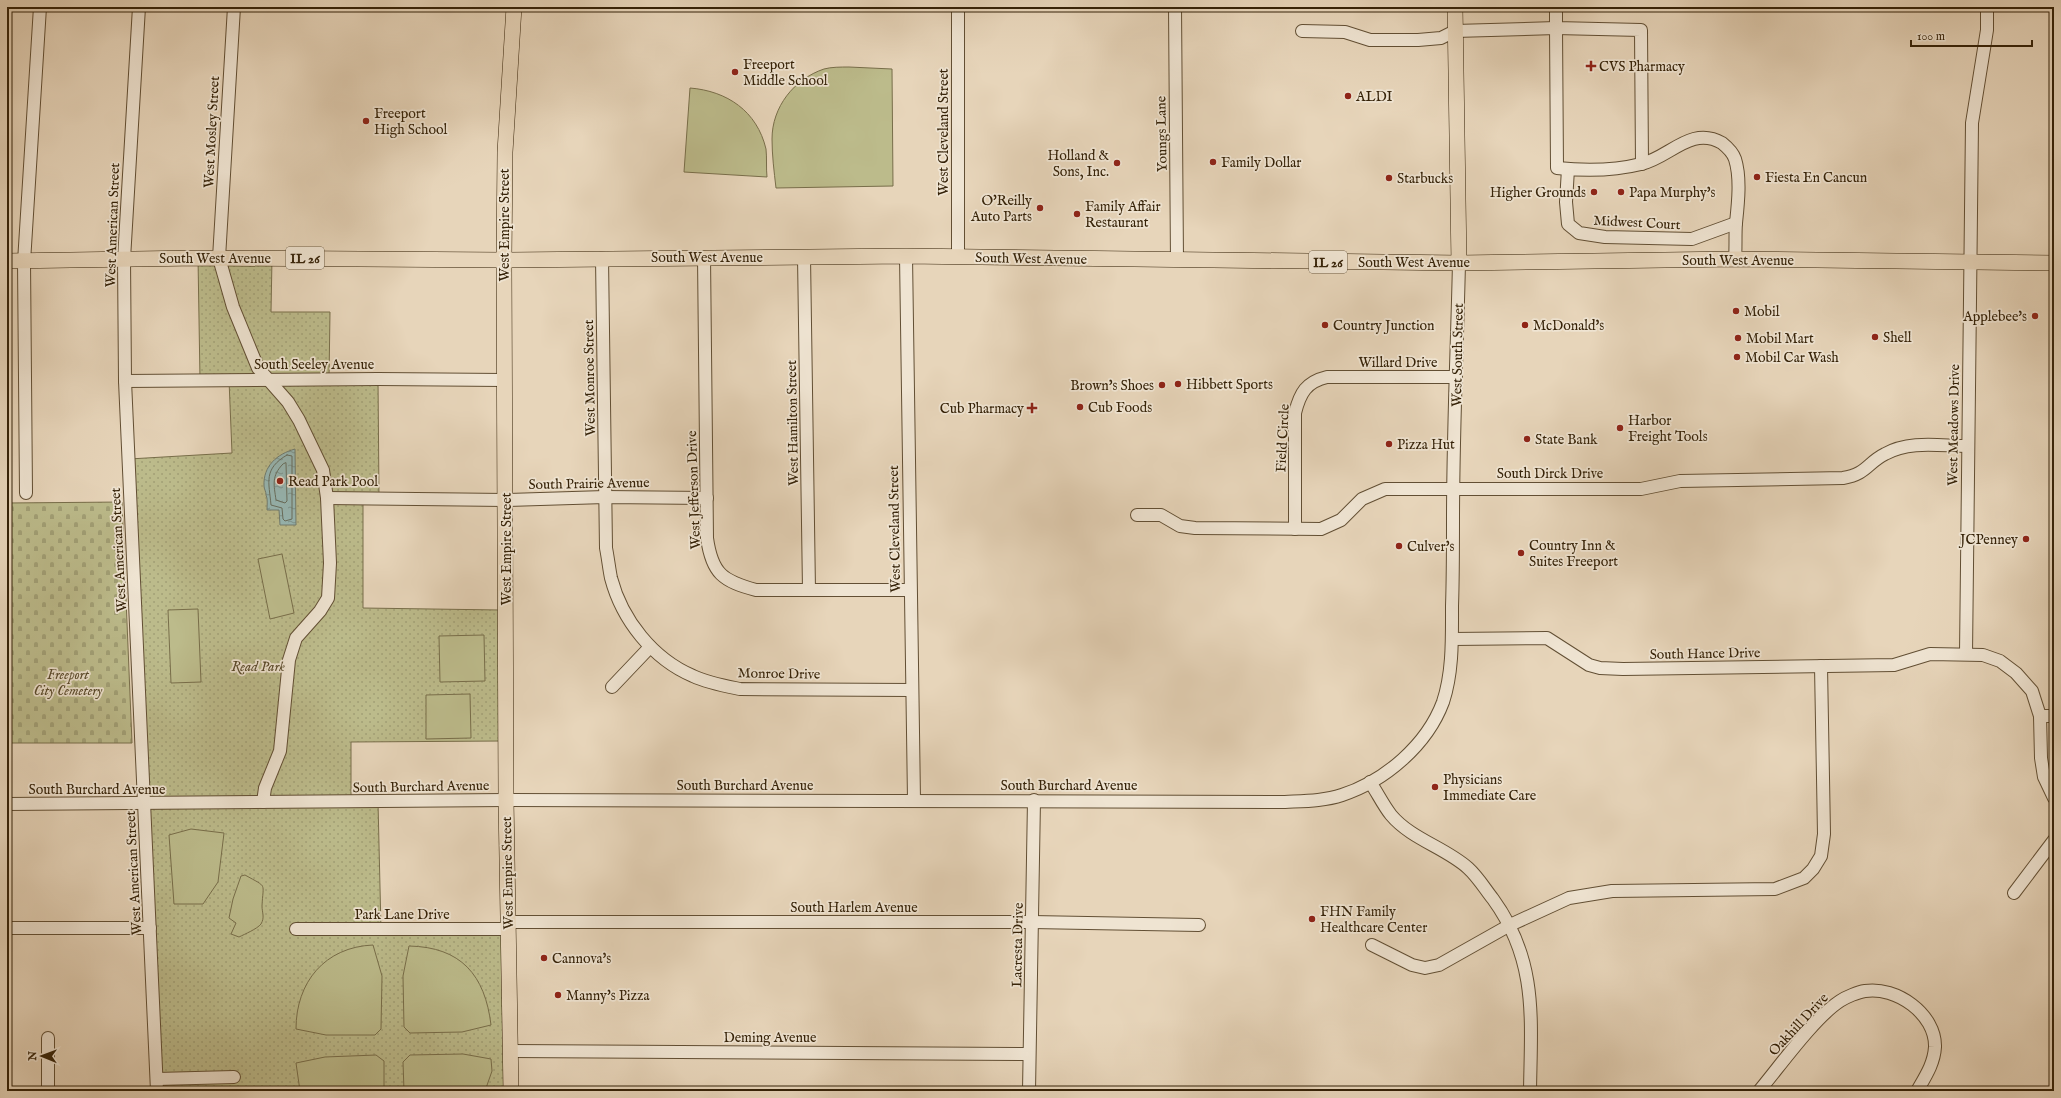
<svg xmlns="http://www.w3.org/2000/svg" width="2061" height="1098" viewBox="0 0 2061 1098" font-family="'IM FELL English',serif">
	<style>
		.grass { fill: url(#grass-dots); stroke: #786e4a }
		.cemetery { fill: url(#cemetery-stones); stroke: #786e4a }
		.garden { fill: #bcbb8b; stroke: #786e4a }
		.water { fill: url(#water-ripples); stroke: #707c70 }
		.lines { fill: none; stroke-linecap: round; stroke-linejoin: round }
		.shore { stroke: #666d5e; stroke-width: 1 }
		.minor-casing { stroke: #624f34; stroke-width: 14 }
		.major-casing { stroke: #352208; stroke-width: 16 }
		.minor { stroke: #efe4d2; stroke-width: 12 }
		.major { stroke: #e7d5ba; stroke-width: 15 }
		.poi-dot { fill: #8f2418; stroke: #efe4d2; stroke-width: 1.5 }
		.labels { text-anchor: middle; stroke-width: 3.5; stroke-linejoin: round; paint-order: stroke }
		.shield { fill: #efe4d2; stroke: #6d5c45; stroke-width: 1 }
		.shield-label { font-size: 13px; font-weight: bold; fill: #352208 }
		.poi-label { font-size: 14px; fill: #352208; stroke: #efe4d2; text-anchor: start }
		.street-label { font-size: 14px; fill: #352208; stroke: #efe4d2 }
		.park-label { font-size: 14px; font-style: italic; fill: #574829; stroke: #efe4d2 }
	</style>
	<defs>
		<pattern id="grass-dots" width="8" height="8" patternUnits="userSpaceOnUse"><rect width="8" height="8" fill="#bcbb8b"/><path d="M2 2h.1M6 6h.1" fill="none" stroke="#a2a076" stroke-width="1.8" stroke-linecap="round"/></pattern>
		<pattern id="cemetery-stones" width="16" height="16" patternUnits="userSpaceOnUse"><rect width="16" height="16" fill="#bcbb8b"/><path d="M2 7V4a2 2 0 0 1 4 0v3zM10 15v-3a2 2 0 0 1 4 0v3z" fill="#a2a076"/></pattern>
		<pattern id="water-ripples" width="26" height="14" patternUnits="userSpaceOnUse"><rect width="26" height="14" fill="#97b8b5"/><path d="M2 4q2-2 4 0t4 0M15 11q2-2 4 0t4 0" fill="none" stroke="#7c9591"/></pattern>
	</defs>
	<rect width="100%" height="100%" fill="#e7d5ba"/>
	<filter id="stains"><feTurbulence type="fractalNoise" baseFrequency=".005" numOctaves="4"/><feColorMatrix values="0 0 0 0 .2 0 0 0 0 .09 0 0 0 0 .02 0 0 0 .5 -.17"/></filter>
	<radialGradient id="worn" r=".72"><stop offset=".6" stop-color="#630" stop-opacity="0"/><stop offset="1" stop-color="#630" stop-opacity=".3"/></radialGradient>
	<polygon class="grass" points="198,258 272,258 271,312 330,312 329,379 378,379 379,498 363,498 363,608 500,610 501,741 351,742 351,802 378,802 381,930 508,929 508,1091 159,1091 129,459 232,453 229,380 200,380"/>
	<polygon class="cemetery" points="122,502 132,743 7,743 7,503"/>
	<g class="garden">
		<path d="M 849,67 L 892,69 L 893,186 L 776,188 C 774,171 772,155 772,139 C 772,107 794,79 824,69 C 831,67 841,67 849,67 Z"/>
		<path d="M 690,88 C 727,91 757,111 766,149 C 767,158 766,168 767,177 L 684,172 Z"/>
		<polygon points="282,554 294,613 270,619 258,559"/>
		<polygon points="198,609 201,682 171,683 168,610"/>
		<polygon points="484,635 485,681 440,682 439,636"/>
		<polygon points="470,694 471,738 426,739 426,695"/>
		<polygon points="191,829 224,833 218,882 203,904 174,904 169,835"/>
		<path d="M 245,875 C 268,888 263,882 262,906 C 262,913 265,917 261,924 C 257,929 245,934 239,937 L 231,934 L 236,923 L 229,918 L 233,899 L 241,876 Z"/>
		<path d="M 373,945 L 382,976 L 381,1029 L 375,1035 L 326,1035 L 296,1029 C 296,982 325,947 373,945 Z"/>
		<path d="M 409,946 C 461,947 485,975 491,1025 L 462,1032 L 410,1033 L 404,1027 L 403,976 Z"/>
		<polygon points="463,1054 491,1059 492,1071 485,1091 404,1091 403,1062 410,1055"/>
		<polygon points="376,1055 384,1061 384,1091 300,1091 296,1063 325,1057"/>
	</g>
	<path class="water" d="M 295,449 L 296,525 L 280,525 L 279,510 L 267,510 C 267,505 268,499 266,495 C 266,491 264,489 264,486 C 263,466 277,454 295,449 Z"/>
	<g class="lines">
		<g class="shore">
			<path d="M 287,455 L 292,456 L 292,519 L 285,521 L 283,519 L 282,508 L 271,505 C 269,482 263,469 287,455 Z"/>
			<path d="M 286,463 L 287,501 L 285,503 L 276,500 C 274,485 271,476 283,464 Z"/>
		</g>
		<g class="minor-casing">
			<g id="minor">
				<polyline points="139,7 124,259 125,381 157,1091"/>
				<polyline points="234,7 219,258 233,307 258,368 288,402 299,420 323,470 327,498 330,563 328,598 320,611 296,638 289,660 280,751 265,788 263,802"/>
				<polyline points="1175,7 1177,260"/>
				<polyline points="1556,7 1556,28 1641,30 1642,164"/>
				<path d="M 1302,31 L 1345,32 L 1370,40 L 1418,40 L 1441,38 L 1455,31 L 1556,28 L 1557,168 C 1585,171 1613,171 1641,164 C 1669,158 1691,125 1722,143 C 1727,147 1733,153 1735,159 C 1741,178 1738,204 1736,223 C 1735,235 1736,247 1735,259"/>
				<polyline points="1568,169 1566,202 1568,224 1579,233 1605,237 1692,239 1736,223"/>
				<polyline points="906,256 914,800"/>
				<path d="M 704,257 L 707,538 C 712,574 723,581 756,590 L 910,590"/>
				<polyline points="804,257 809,590"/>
				<polyline points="958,257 958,7"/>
				<path d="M 602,258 L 606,548 C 608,558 609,568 611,578 C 622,620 653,659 693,676 C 708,683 725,686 740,689 L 912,690"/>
				<polyline points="125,381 378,379 504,380"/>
				<polyline points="26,493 24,262 40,7"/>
				<polyline points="327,498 506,500 605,497 707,498"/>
				<path d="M 1137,515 L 1161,515 L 1180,526 L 1195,528 L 1321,529 L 1341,520 L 1362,499 L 1385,489 L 1641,489 L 1680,481 L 1843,478 C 1867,474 1867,463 1885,454 C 1910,440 1940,446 1967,446"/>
				<path d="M 1295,529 L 1295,413 C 1300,393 1306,382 1327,377 L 1456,377"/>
				<polyline points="1452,639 1547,638 1589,665 1600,668 1623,669 1894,665 1930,654 1983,655 2000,661 2016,673 2032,691 2040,716 2041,758 2044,777 2054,798"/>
				<polyline points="1966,654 1972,123 1987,30 1987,7"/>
				<polyline points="612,687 650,647"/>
				<polyline points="2040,716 2054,716"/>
				<path d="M 1370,782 C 1377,792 1383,805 1391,815 C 1411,839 1446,848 1468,868 C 1478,877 1485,889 1493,899 C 1538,961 1531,1019 1530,1091"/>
				<path d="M 7,804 L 506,800 L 1285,802 C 1304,801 1324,801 1342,795 C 1385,781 1427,745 1443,702 C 1453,672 1452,638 1452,606 C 1453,578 1453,549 1453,520 C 1453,434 1457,349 1459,263"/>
				<polyline points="2014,893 2054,840"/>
				<polyline points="508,922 1032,922 1199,925"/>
				<polyline points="7,928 150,928"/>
				<polyline points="296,929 508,929"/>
				<polyline points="1372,945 1412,965 1425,968 1439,965 1510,925 1569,898 1612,891 1775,889 1804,878 1813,869 1821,856 1824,834 1821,666"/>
				<polyline points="511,1051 1029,1054"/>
				<polyline points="157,1079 234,1077"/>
				<polyline points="48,1091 48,1038"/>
				<polyline points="1029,1091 1034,800"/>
				<path d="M 1759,1091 C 1780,1066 1814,1018 1840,1001 C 1846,997 1858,992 1865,991 C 1896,986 1936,1014 1935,1047 C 1934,1064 1925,1077 1917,1091"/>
			</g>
		</g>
		<g class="major-casing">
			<g id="major">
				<polyline points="1455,7 1459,263"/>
				<polyline points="7,261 198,258 504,260 906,256 1459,263 1735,259 2054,263"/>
				<polyline points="511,1091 506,800 504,260 505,152 514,7"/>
			</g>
		</g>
		<use href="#minor" class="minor"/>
		<use href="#major" class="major"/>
	</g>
	<g class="poi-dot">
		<path d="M1589 60h4v4h4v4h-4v4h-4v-4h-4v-4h4z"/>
		<circle cx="735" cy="72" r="4"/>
		<circle cx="1348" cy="96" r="4"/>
		<circle cx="366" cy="121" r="4"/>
		<circle cx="1213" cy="162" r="4"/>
		<circle cx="1117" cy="163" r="4"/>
		<circle cx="1757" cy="177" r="4"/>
		<circle cx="1389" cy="178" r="4"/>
		<circle cx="1594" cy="192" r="4"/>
		<circle cx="1621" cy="192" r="4"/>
		<circle cx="1040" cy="208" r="4"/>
		<circle cx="1077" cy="214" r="4"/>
		<circle cx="1736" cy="311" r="4"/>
		<circle cx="2035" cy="316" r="4"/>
		<circle cx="1325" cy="325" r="4"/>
		<circle cx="1525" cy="325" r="4"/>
		<circle cx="1875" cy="337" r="4"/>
		<circle cx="1738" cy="338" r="4"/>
		<circle cx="1737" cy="357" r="4"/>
		<circle cx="1178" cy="384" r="4"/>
		<circle cx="1162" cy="385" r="4"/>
		<circle cx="1080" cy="407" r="4"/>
		<path d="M1030 402h4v4h4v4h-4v4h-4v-4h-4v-4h4z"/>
		<circle cx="1620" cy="428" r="4"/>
		<circle cx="1527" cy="439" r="4"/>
		<circle cx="1389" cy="444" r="4"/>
		<circle cx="280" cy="481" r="4"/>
		<circle cx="2026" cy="539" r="4"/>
		<circle cx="1399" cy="546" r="4"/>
		<circle cx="1521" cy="553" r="4"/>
		<circle cx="1435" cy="787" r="4"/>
		<circle cx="1312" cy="919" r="4"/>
		<circle cx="544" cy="958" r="4"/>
		<circle cx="558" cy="995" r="4"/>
	</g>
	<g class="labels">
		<g class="shield">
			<rect x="286" y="247" width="38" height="22" rx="3"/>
			<rect x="1309" y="251" width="38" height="22" rx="3"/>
		</g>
		<g class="shield-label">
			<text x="305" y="263">IL 26</text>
			<text x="1328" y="267">IL 26</text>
		</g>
		<g class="poi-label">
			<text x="743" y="69">Freeport<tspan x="743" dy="16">Middle School</tspan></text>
			<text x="1599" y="71">CVS Pharmacy</text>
			<text x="1356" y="101">ALDI</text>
			<text x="374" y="118">Freeport<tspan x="374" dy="16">High School</tspan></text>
			<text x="1109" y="160" text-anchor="end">Holland &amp;<tspan x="1109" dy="16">Sons, Inc.</tspan></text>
			<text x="1221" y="167">Family Dollar</text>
			<text x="1765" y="182">Fiesta En Cancun</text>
			<text x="1397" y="183">Starbucks</text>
			<text x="1586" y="197" text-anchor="end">Higher Grounds</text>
			<text x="1629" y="197">Papa Murphy's</text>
			<text x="1032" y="205" text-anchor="end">O'Reilly<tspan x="1032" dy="16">Auto Parts</tspan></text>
			<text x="1085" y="211">Family Affair<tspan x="1085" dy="16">Restaurant</tspan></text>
			<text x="1744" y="316">Mobil</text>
			<text x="2027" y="321" text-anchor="end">Applebee's</text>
			<text x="1333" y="330">Country Junction</text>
			<text x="1533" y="330">McDonald's</text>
			<text x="1883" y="342">Shell</text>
			<text x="1746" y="343">Mobil Mart</text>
			<text x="1745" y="362">Mobil Car Wash</text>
			<text x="1186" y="389">Hibbett Sports</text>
			<text x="1154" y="390" text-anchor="end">Brown's Shoes</text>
			<text x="1088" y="412">Cub Foods</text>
			<text x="1024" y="413" text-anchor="end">Cub Pharmacy</text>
			<text x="1628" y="425">Harbor<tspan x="1628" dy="16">Freight Tools</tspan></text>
			<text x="1535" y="444">State Bank</text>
			<text x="1397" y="449">Pizza Hut</text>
			<text x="288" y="486">Read Park Pool</text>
			<text x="2018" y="544" text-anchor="end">JCPenney</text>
			<text x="1529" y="550">Country Inn &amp;<tspan x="1529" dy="16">Suites Freeport</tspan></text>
			<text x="1407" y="551">Culver's</text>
			<text x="1443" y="784">Physicians<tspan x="1443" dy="16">Immediate Care</tspan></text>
			<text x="1320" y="916">FHN Family<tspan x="1320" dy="16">Healthcare Center</tspan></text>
			<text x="552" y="963">Cannova's</text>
			<text x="566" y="1000">Manny's Pizza</text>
		</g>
		<g class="street-label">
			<text transform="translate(211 132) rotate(-87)" y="5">West Mosley Street</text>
			<text transform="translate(943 132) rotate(-90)" y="5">West Cleveland Street</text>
			<text transform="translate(1161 134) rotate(-91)" y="5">Youngs Lane</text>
			<text transform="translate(1637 222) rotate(3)" y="5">Midwest Court</text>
			<text transform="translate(112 225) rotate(-88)" y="5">West American Street</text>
			<text transform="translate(504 225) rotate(-90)" y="5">West Empire Street</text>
			<text x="707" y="262">South West Avenue</text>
			<text x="215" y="263">South West Avenue</text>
			<text transform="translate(1031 258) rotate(1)" y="5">South West Avenue</text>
			<text x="1738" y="265">South West Avenue</text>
			<text x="1414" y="267">South West Avenue</text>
			<text transform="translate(1457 355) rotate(-89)" y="5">West South Street</text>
			<text x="1398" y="367">Willard Drive</text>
			<text x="314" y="369">South Seeley Avenue</text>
			<text transform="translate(589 378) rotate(-91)" y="5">West Monroe Street</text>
			<text transform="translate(792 423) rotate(-91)" y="5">West Hamilton Street</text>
			<text transform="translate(1953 425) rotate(-89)" y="5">West Meadows Drive</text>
			<text transform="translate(1282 438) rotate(-87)" y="5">Field Circle</text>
			<text x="1550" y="478">South Dirck Drive</text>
			<text transform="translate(589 483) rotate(-1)" y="5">South Prairie Avenue</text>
			<text transform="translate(693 490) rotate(-92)" y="5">West Jefferson Drive</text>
			<text transform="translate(894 529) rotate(-91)" y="5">West Cleveland Street</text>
			<text transform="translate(506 549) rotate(-90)" y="5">West Empire Street</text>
			<text transform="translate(118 550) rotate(-93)" y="5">West American Street</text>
			<text transform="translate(1705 653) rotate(-1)" y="5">South Hance Drive</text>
			<text transform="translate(779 673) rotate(1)" y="5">Monroe Drive</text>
			<text x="745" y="790">South Burchard Avenue</text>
			<text x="1069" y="790">South Burchard Avenue</text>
			<text transform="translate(421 786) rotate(-1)" y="5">South Burchard Avenue</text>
			<text x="97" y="794">South Burchard Avenue</text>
			<text transform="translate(133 873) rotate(-93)" y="5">West American Street</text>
			<text transform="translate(507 873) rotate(-91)" y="5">West Empire Street</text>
			<text x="854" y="912">South Harlem Avenue</text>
			<text x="402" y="919">Park Lane Drive</text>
			<text transform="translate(1017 945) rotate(-89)" y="5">Lacresta Drive</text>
			<text transform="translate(1798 1024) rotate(-47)" y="5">Oakhill Drive</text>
			<text x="770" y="1042">Deming Avenue</text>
		</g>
		<g class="park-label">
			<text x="258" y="671">Read Park</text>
			<text x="68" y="679">Freeport<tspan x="68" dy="16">City Cemetery</tspan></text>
		</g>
	</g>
	<rect width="2061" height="1098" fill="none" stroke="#e7d5ba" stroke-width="24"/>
	<rect x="8" y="8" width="2045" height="1082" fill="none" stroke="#352208" stroke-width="2"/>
	<rect x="12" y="12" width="2037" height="1074" fill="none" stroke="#352208"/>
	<g transform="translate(42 1056) rotate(271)" stroke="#efe4d2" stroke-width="3" paint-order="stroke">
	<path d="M0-3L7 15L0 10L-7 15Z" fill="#352208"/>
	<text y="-6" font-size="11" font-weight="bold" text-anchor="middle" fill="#352208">N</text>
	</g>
	<path d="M1911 40v6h121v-6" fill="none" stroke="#352208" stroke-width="2"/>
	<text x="1917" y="40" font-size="12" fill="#352208" stroke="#efe4d2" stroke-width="3" paint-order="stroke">100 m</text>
	<rect width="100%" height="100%" filter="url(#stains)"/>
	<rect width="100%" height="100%" fill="url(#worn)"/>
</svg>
